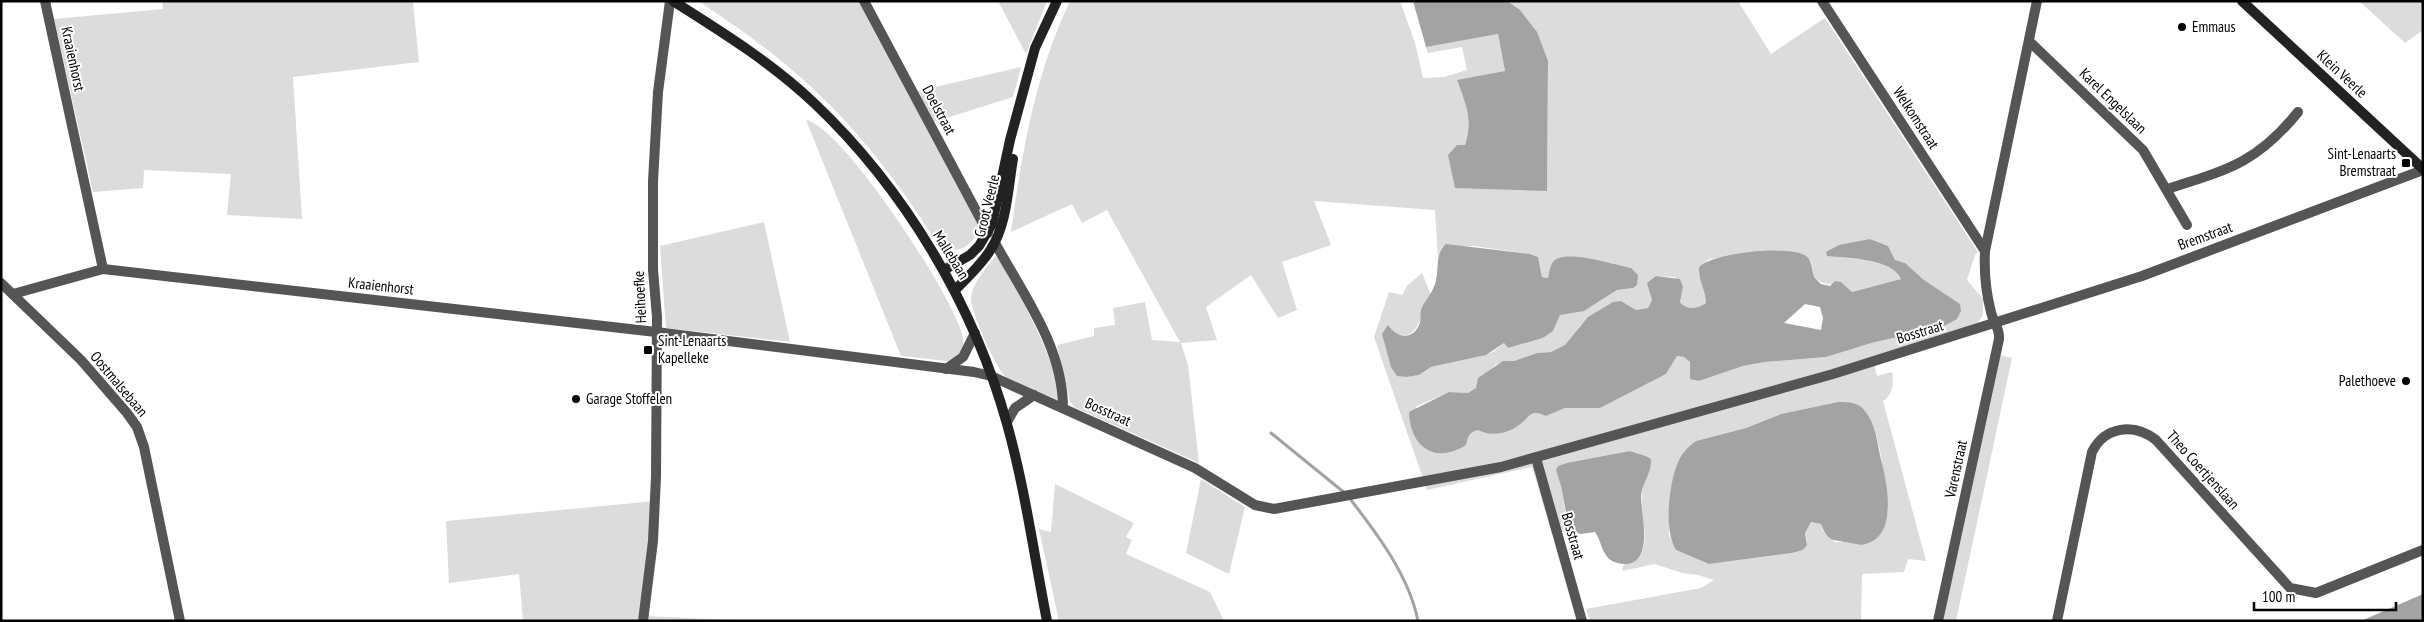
<svg xmlns="http://www.w3.org/2000/svg" width="2424" height="622" viewBox="0 0 2424 622" font-family="'PT Sans Narrow',sans-serif">
	<style>
		.green { fill: #dcdcdc; fill-rule: evenodd }
		.water { fill: #a3a3a3; fill-rule: evenodd }
		.lines { fill: none; stroke-linecap: round; stroke-linejoin: round }
		.stream { stroke: #a3a3a3; stroke-width: 3 }
		.minor { stroke: #555; stroke-width: 10 }
		.tertiary { stroke: #555; stroke-width: 10 }
		.secondary { stroke: #222; stroke-width: 10 }
		.poi-dot { fill: #000; stroke: #fff; stroke-width: 2 }
		.labels { text-anchor: middle; stroke-width: 4; stroke-linejoin: round; paint-order: stroke }
		.poi-label { font-size: 15px; fill: #000; stroke: #fff; text-anchor: start }
		.street-label { font-size: 15px; fill: #000; stroke: #fff }
	</style>
	<rect width="100%" height="100%" fill="#fff"/>
	<g class="green">
		<polygon points="162,1 413,1 419,62 293,77 302,219 227,215 231,174 144,170 143,188 93,192 54,19 163,9"/>
		<path d="M 699,1 L 859,1 L 979,225 L 980,231 C 964,253 954,256 933,237 C 888,165 830,96 761,45 C 741,29 719,16 699,1 Z"/>
		<polygon points="998,1 1047,1 1026,54"/>
		<path d="M 1070,1 L 1400,1 L 1415,43 L 1423,78 L 1444,77 L 1467,70 L 1462,47 L 1428,53 L 1426,47 L 1498,34 L 1505,71 L 1457,81 C 1467,105 1472,118 1465,145 L 1547,191 L 1548,61 L 1520,11 L 1507,1 L 1738,1 L 1771,54 L 1825,18 L 1978,252 L 1975,255 L 1967,280 L 1983,299 L 1983,315 L 1977,324 L 1873,358 L 1877,376 L 1892,372 C 1894,383 1893,395 1883,401 L 1926,561 L 1908,559 L 1904,572 L 1862,574 L 1861,621 L 1590,621 L 1586,609 L 1701,588 L 1714,580 L 1698,575 L 1682,573 L 1655,564 L 1622,571 L 1624,564 C 1658,561 1639,514 1642,493 C 1643,481 1652,472 1651,459 L 1646,456 L 1630,451 L 1558,466 L 1565,511 L 1572,530 L 1552,534 L 1532,467 L 1427,490 L 1374,337 L 1389,292 L 1402,295 L 1407,286 L 1422,273 L 1431,295 C 1428,299 1424,303 1421,308 C 1419,313 1421,319 1419,323 C 1412,337 1402,339 1391,329 L 1401,377 L 1419,375 L 1431,367 L 1481,356 L 1493,352 L 1504,343 L 1508,348 L 1543,338 L 1553,331 L 1560,315 L 1589,308 L 1617,290 L 1633,288 L 1631,268 C 1616,265 1562,250 1553,263 C 1550,266 1549,273 1548,278 L 1542,277 L 1538,257 L 1530,254 L 1474,246 L 1442,247 L 1438,257 L 1435,210 L 1314,201 L 1331,245 L 1282,262 L 1297,310 L 1278,318 L 1251,275 L 1206,307 L 1217,340 L 1181,343 L 1188,365 L 1199,463 L 1074,407 L 1070,401 L 1057,345 L 1094,336 L 1094,328 L 1115,325 L 1113,308 L 1145,302 L 1152,340 L 1180,342 L 1107,210 L 1082,223 L 1072,204 L 1011,232 C 1022,152 1035,75 1070,1 ZM 1870,239 L 1888,246 L 1895,261 L 1905,263 L 1924,280 L 1960,304 L 1944,326 L 1871,342 L 1826,357 L 1765,362 L 1743,366 L 1699,381 L 1690,377 L 1690,362 L 1684,357 L 1677,356 L 1666,374 L 1600,408 L 1565,408 L 1546,416 C 1529,408 1531,417 1519,425 C 1507,433 1491,438 1478,430 C 1469,432 1468,437 1466,445 L 1460,448 L 1415,407 L 1449,392 L 1468,393 L 1476,388 L 1495,365 L 1505,361 L 1514,361 L 1537,353 L 1551,352 L 1566,345 L 1574,336 L 1579,327 L 1595,313 L 1621,301 L 1636,310 L 1648,308 L 1652,300 L 1650,293 L 1656,276 L 1675,277 L 1683,287 L 1680,302 L 1683,306 C 1692,308 1698,309 1706,303 C 1706,291 1698,280 1699,267 L 1709,259 L 1779,250 L 1811,261 L 1814,277 C 1824,285 1829,286 1841,282 L 1852,292 L 1901,279 C 1889,255 1849,260 1827,255 ZM 1838,402 C 1846,405 1857,406 1864,411 C 1879,420 1888,494 1888,513 L 1843,542 L 1835,542 L 1823,531 L 1821,524 L 1811,522 L 1805,533 L 1807,540 L 1803,550 L 1792,553 L 1709,564 L 1676,550 L 1669,535 L 1670,496 L 1680,458 L 1696,441 L 1746,428 L 1781,414 Z"/>
		<polygon points="2359,1 2423,1 2423,30 2405,43"/>
		<polygon points="1021,67 1013,97 934,122 918,91"/>
		<path d="M 806,120 C 842,126 956,299 963,338 C 965,346 959,352 956,359 L 947,361 L 901,356 Z"/>
		<polygon points="764,222 790,342 666,328 660,246"/>
		<path d="M 996,256 C 1011,276 1067,379 1057,400 L 1007,378 C 997,371 971,312 971,299 C 972,283 987,267 996,256 Z"/>
		<polygon points="2000,355 2012,358 1956,621 1942,621"/>
		<polygon points="1201,479 1245,507 1229,574 1186,553"/>
		<polygon points="1055,484 1134,523 1126,537 1132,540 1126,554 1210,592 1224,621 1059,621 1039,529 1051,532"/>
		<polygon points="655,501 644,616 754,621 523,621 519,574 449,583 446,521"/>
	</g>
	<g class="water">
		<path d="M 1413,1 L 1507,1 L 1520,10 L 1537,32 L 1548,61 L 1547,191 L 1455,188 L 1448,155 L 1457,145 L 1465,145 C 1473,118 1466,105 1457,80 L 1505,71 L 1498,34 L 1426,47 Z"/>
		<path d="M 1870,239 L 1888,246 L 1895,260 L 1905,263 L 1924,280 L 1960,304 L 1961,311 L 1957,319 L 1944,326 L 1871,343 L 1826,357 L 1765,362 L 1743,366 L 1699,381 L 1690,379 L 1690,362 L 1684,357 L 1677,356 L 1666,374 L 1600,408 L 1565,408 L 1546,416 C 1529,408 1531,417 1519,425 C 1507,434 1491,437 1478,430 C 1469,432 1468,437 1466,445 C 1434,465 1410,446 1409,412 L 1449,392 L 1468,393 L 1476,388 L 1478,378 L 1503,361 L 1514,361 L 1537,353 L 1551,352 L 1565,345 L 1588,317 L 1613,302 L 1621,301 L 1636,310 L 1648,308 L 1652,300 L 1647,283 L 1656,276 L 1680,279 L 1683,287 L 1680,302 C 1686,310 1698,309 1706,303 C 1706,291 1698,280 1699,267 C 1712,253 1790,244 1806,256 C 1812,260 1812,271 1814,277 L 1821,284 L 1830,286 L 1835,281 L 1841,282 L 1852,292 L 1901,279 C 1892,258 1847,258 1827,256 L 1826,252 L 1839,245 ZM 1805,304 L 1820,307 L 1823,318 L 1821,330 L 1784,323 Z"/>
		<path d="M 1446,244 L 1530,254 L 1538,257 L 1542,277 L 1548,278 C 1549,273 1550,266 1553,262 C 1563,248 1615,265 1631,268 L 1638,275 L 1637,285 L 1633,288 L 1617,290 L 1584,311 L 1560,315 L 1553,331 L 1543,338 L 1508,348 L 1504,343 L 1486,355 L 1431,367 L 1419,375 L 1406,377 L 1397,376 L 1391,367 L 1382,334 L 1388,325 C 1397,338 1413,341 1420,323 C 1421,318 1419,312 1422,307 C 1427,298 1434,291 1436,280 C 1439,268 1435,253 1446,244 Z"/>
		<path d="M 1838,402 C 1849,402 1858,402 1865,411 C 1875,423 1877,440 1880,455 C 1886,478 1900,536 1865,544 C 1860,546 1852,543 1846,542 C 1831,540 1827,540 1821,524 L 1811,522 L 1805,533 L 1807,545 L 1803,550 L 1792,553 L 1709,564 L 1676,550 C 1663,530 1669,479 1680,458 C 1684,451 1689,446 1696,441 L 1746,428 L 1781,414 Z"/>
		<path d="M 1630,451 L 1646,456 L 1651,459 C 1652,473 1642,483 1641,496 C 1641,513 1654,561 1627,564 C 1621,564 1614,563 1609,559 C 1601,551 1601,540 1595,532 L 1580,534 L 1572,530 L 1568,523 L 1561,486 L 1556,470 L 1558,466 L 1567,463 Z"/>
		<polygon points="2423,594 2423,621 2361,621"/>
	</g>
	<g class="lines">
		<g class="stream">
			<polyline points="1271,433 1346,494"/>
			<path d="M 1351,500 C 1378,535 1409,576 1418,621"/>
		</g>
		<g class="minor">
			<polyline points="45,1 103,269"/>
			<polyline points="864,1 988,233"/>
			<polyline points="1822,1 1985,251"/>
			<polyline points="2029,41 2143,150 2187,225"/>
			<path d="M 2167,189 C 2227,170 2257,163 2298,112"/>
			<path d="M 995,243 C 1023,294 1063,347 1063,408"/>
			<polyline points="1,283 81,360 127,413 137,427 144,447 180,621"/>
			<polyline points="13,294 103,269 656,332 974,372 991,376 1195,468 1255,505 1274,509 1501,467 1833,374 2142,276 2423,170"/>
			<polyline points="946,369 963,357 975,333"/>
			<polyline points="1007,422 1015,408 1034,395"/>
			<polyline points="1536,458 1582,621"/>
			<path d="M 1938,621 L 1999,339 C 2000,328 1993,322 1991,312 C 1986,293 1984,271 1985,251 L 2037,1"/>
			<path d="M 2057,621 L 2092,452 C 2105,426 2134,423 2156,440 L 2290,588 L 2316,593 L 2423,550"/>
		</g>
		<polyline class="tertiary" points="643,621 653,541 656,477 657,317 653,270 653,181 658,92 670,1"/>
		<g class="secondary">
			<path d="M 673,1 C 722,32 772,63 814,103 C 904,188 974,305 1007,424 C 1025,488 1034,555 1047,621"/>
			<polyline points="2242,1 2423,169"/>
			<polyline points="944,270 970,255 979,246 992,224 1010,140 1035,48 1057,1"/>
			<path d="M 955,290 C 968,277 982,264 991,249 C 1007,224 1008,188 1013,159"/>
		</g>
	</g>
	<g class="poi-dot">
		<circle cx="2182" cy="27" r="5"/>
		<rect x="2401" y="158" width="10" height="10" rx="2.5"/>
		<rect x="643" y="345" width="10" height="10" rx="2.5"/>
		<circle cx="2406" cy="381" r="5"/>
		<circle cx="576" cy="399" r="5"/>
	</g>
	<g class="labels">
		<g class="poi-label">
			<text x="2192" y="32">Emmaus</text>
			<text x="2396" y="159" text-anchor="end">Sint-Lenaarts<tspan x="2396" dy="17">Bremstraat</tspan></text>
			<text x="658" y="346">Sint-Lenaarts<tspan x="658" dy="17">Kapelleke</tspan></text>
			<text x="2396" y="386" text-anchor="end">Palethoeve</text>
			<text x="586" y="404">Garage Stoffelen</text>
		</g>
		<g class="street-label">
			<text transform="translate(73 59) rotate(78)" y="5">Kraaienhorst</text>
			<text transform="translate(2342 74) rotate(43)" y="5">Klein Veerle</text>
			<text transform="translate(2113 101) rotate(44)" y="5">Karel Engelslaan</text>
			<text transform="translate(939 110) rotate(62)" y="5">Doelstraat</text>
			<text transform="translate(1916 118) rotate(57)" y="5">Welkomstraat</text>
			<text transform="translate(987 206) rotate(-76)" y="5">Groot Veerle</text>
			<text transform="translate(2205 236) rotate(-20)" y="5">Bremstraat</text>
			<text transform="translate(951 255) rotate(58)" y="5">Mallebaan</text>
			<text transform="translate(381 286) rotate(6)" y="5">Kraaienhorst</text>
			<text transform="translate(640 297) rotate(-93)" y="5">Heihoefke</text>
			<text transform="translate(1920 332) rotate(-17)" y="5">Bosstraat</text>
			<text transform="translate(119 384) rotate(50)" y="5">Oostmalsebaan</text>
			<text transform="translate(1108 412) rotate(24)" y="5">Bosstraat</text>
			<text transform="translate(1956 469) rotate(-78)" y="5">Varenstraat</text>
			<text transform="translate(2203 470) rotate(48)" y="5">Theo Coertjenslaan</text>
			<text transform="translate(1573 536) rotate(74)" y="5">Bosstraat</text>
		</g>
	</g>
	<rect width="2424" height="622" fill="none" stroke="#000000" stroke-width="5"/>
	<path d="M2254 602v8h142v-8" fill="none" stroke="#000000" stroke-width="2.5"/>
	<text x="2262" y="602" font-size="15" fill="#000000" stroke="#ffffff" stroke-width="4" paint-order="stroke">100 m</text>
</svg>
